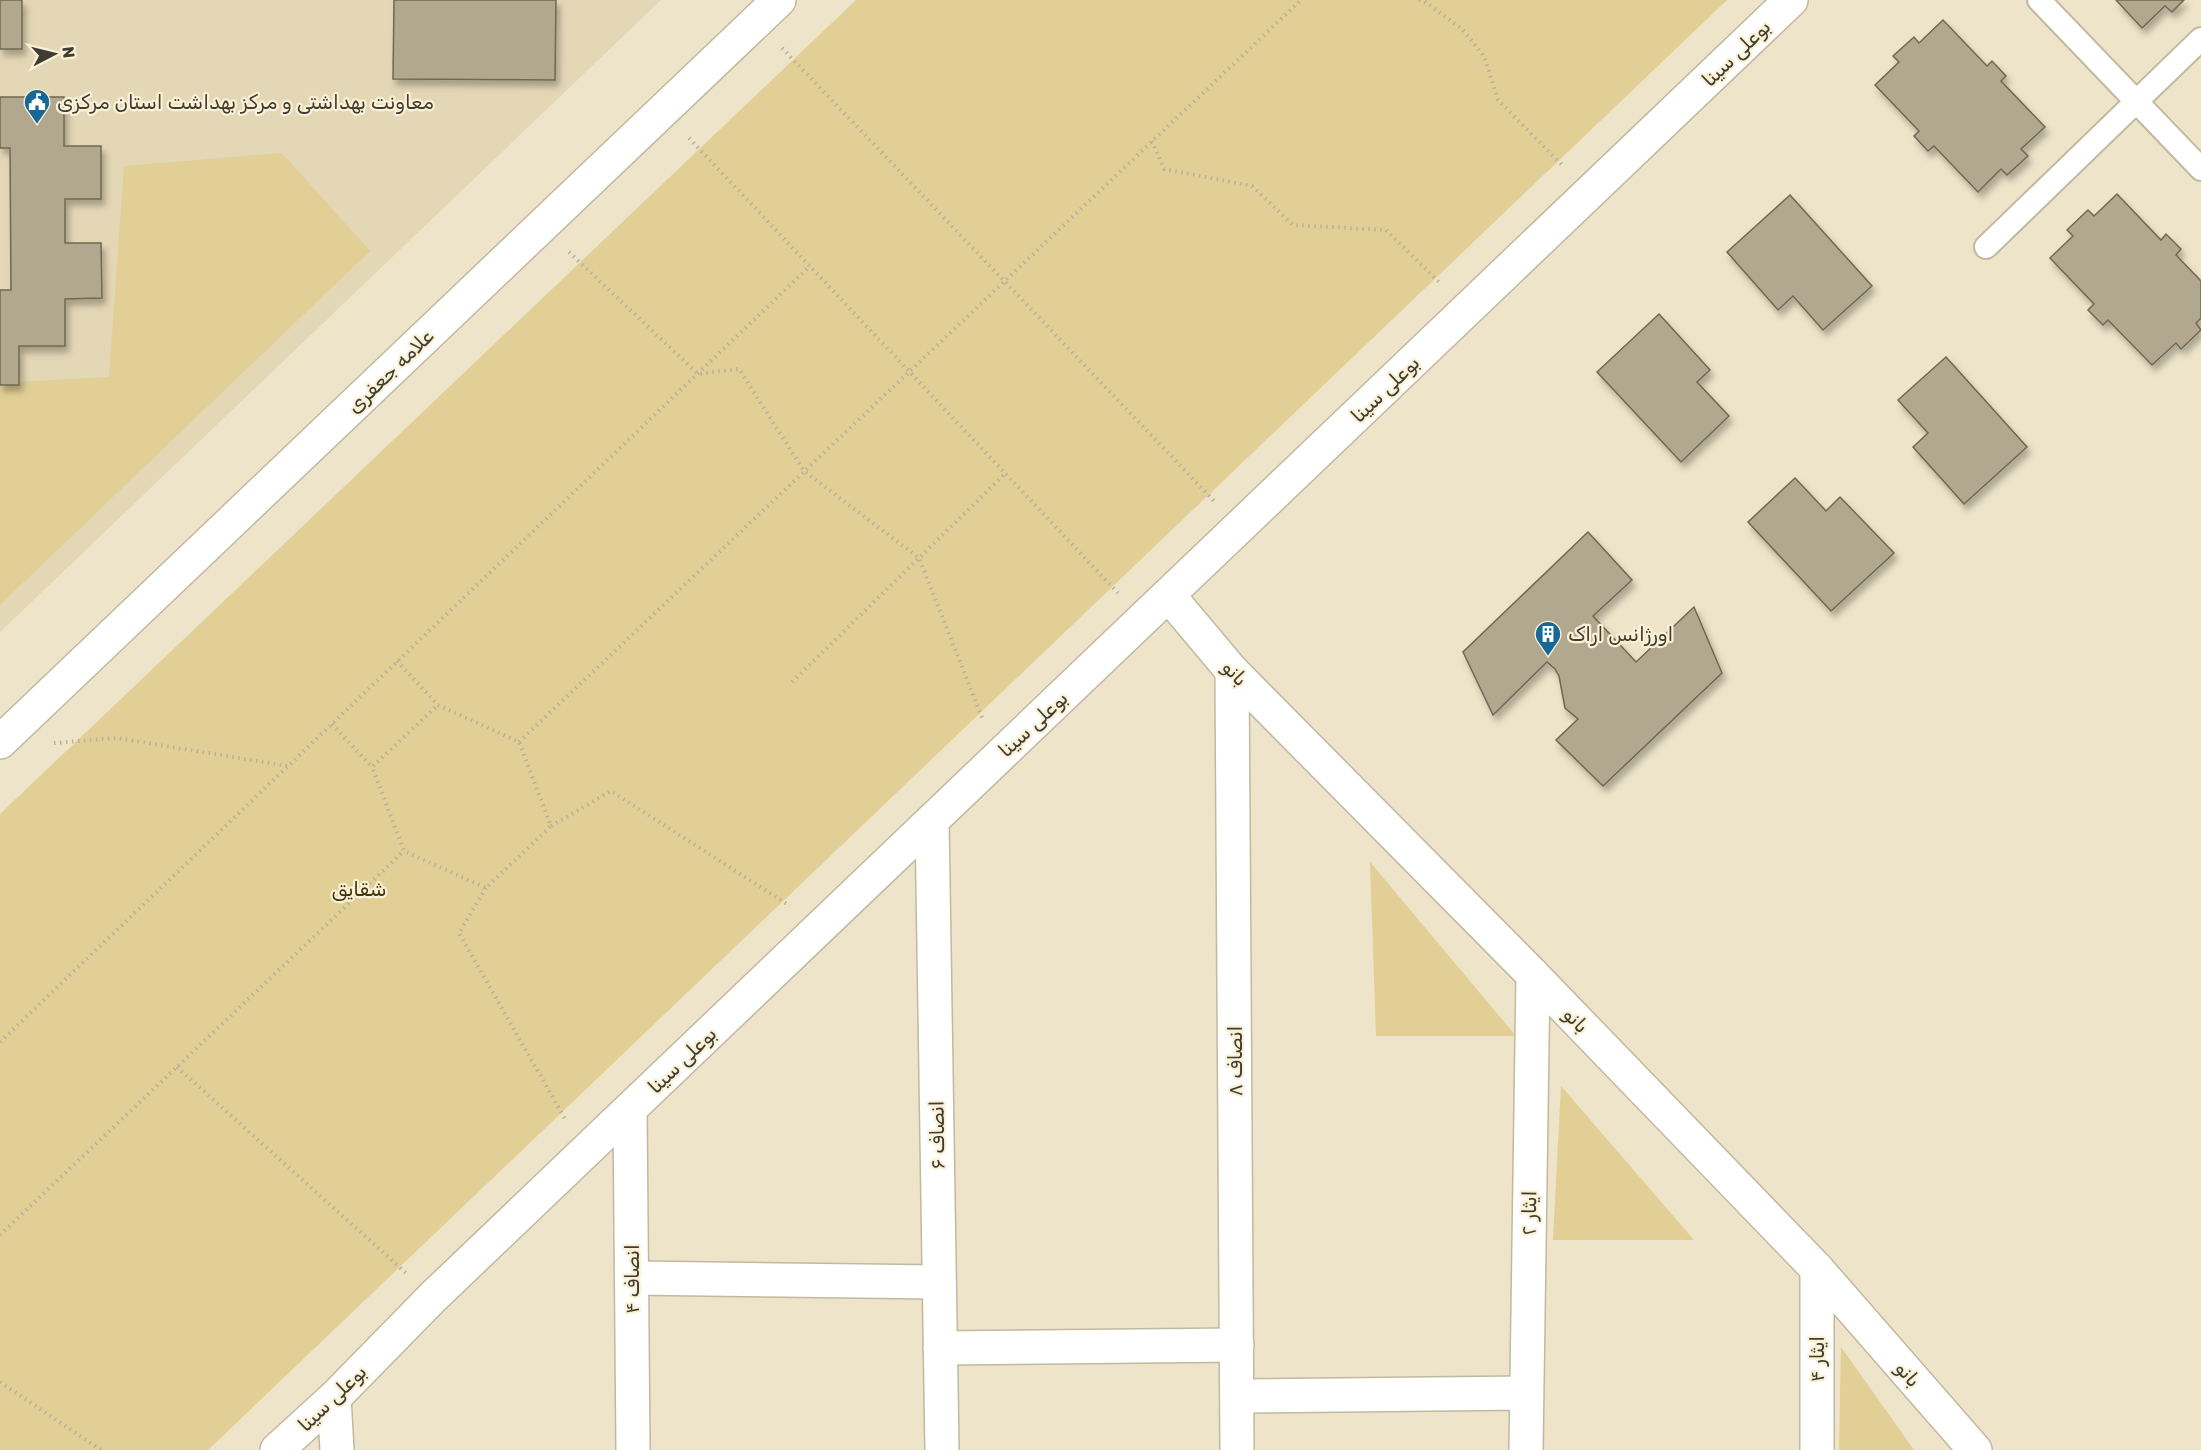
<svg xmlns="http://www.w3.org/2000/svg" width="2201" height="1450" viewBox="0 0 2201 1450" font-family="Rubik,Cairo,sans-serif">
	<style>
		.built { fill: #e3d7b6 }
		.green { fill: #e2cf95 }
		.building { fill: #b1a88f; stroke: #706851; stroke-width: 1.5; filter: url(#shadow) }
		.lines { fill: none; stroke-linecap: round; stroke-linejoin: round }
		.service-casing { stroke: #c1b99f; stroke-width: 26 }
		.minor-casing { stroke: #c1b99f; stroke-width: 36 }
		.tertiary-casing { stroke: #c1b99f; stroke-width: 36 }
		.path { stroke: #b9b19b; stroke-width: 4; stroke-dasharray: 1.5 4.5; stroke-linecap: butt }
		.service { stroke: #fff; stroke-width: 22 }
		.minor { stroke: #fff; stroke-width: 33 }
		.tertiary { stroke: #fff; stroke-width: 33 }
		.labels { text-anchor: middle; stroke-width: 4.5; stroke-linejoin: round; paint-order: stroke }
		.street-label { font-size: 20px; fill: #3f3c31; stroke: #faf1d6 }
		.poi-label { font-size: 20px; fill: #3f3c31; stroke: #faf1d6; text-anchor: start }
		.park-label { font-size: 20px; fill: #40340d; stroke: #faf1d6 }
	</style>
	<defs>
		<filter id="shadow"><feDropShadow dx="3.5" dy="6" stdDeviation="3" flood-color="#0004"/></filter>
	</defs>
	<rect width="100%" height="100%" fill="#ede4c9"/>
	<polygon class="built" points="0,0 661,0 0,632"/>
	<g class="green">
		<polygon points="856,0 1727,0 208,1450 0,1450 0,814"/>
		<polygon points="282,153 370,251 0,605 0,383 109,377 124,166"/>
		<polygon points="1370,862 1516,1036 1376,1036"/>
		<polygon points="1561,1086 1694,1240 1553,1240"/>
		<polygon points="1841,1347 1914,1450 1839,1450"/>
	</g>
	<g class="building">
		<rect x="0" y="0" width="22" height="49"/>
		<polygon points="394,0 556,0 555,80 393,79"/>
		<polygon points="2116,0 2184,0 2172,12 2165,6 2142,28"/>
		<polygon points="1943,20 1987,66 1992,61 2006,76 2001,81 2045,127 2021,149 2028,156 2007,175 2001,169 1978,192 1934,146 1928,151 1914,136 1919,131 1875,85 1899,62 1893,56 1914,37 1919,43"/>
		<polygon points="0,97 64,97 64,146 101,146 101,199 65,199 65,243 101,243 102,298 65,299 65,346 19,346 19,385 0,385 0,290 11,290 10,148 0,148"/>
		<polygon points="2117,194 2161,240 2166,234 2181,249 2176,255 2201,281 2201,318 2196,323 2201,330 2181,349 2176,343 2152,365 2108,320 2103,325 2088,310 2094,304 2050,258 2073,236 2067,230 2088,210 2094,216"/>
		<polygon points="1790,195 1872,286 1823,330 1793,296 1778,310 1727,252"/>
		<polygon points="1659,314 1710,370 1697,382 1729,416 1681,462 1597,372"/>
		<polygon points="1946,357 2027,447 1964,504 1913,447 1928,433 1898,400"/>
		<polygon points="1795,478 1826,511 1840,497 1894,553 1831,611 1748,522"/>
		<polygon points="1588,532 1632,580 1593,616 1636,662 1694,607 1722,673 1603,786 1556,740 1578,719 1565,708 1559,676 1555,669 1547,662 1493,715 1463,652"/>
	</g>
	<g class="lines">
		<g class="service-casing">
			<g id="service">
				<polyline points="2039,0 2201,169"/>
				<polyline points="1986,247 2201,39"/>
			</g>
		</g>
		<g class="minor-casing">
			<g id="minor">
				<polyline points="1232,671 1237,1450"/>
				<polyline points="932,821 942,1450"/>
				<polyline points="630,1109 633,1450"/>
				<polyline points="1817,1269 1817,1450"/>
				<polyline points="632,1278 939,1282"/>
				<polyline points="940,1348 1237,1345"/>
				<polyline points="1237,1396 1526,1393"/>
				<polyline points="334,1398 337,1450"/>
				<polyline points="1526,1450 1533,975"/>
			</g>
		</g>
		<g class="tertiary-casing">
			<g id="tertiary">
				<polyline points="1169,596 1232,671 1533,975 1817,1269 1975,1450"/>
				<polyline points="0,742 779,0"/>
				<polyline points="277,1450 334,1398 433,1297 1791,0"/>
			</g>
		</g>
		<g class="path">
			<polyline points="1419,0 1424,1 1462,29 1484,56 1498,100 1564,167"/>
			<polyline points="782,48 1214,501"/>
			<polyline points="689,138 1118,593"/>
			<polyline points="1152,141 1164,169 1252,186 1293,225 1386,230 1441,284"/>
			<polyline points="569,252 698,374 739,369 804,471 919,558 983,720"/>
			<polyline points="397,661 438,705"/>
			<polyline points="792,682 1006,473"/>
			<polygon points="438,705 519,742 551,826 486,888 404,851 372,767"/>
			<polyline points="332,724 372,767"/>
			<polyline points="519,742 1301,0"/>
			<polyline points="54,743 117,738 287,766"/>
			<polyline points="551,826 611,791 790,906"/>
			<polyline points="486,888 459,933 565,1119"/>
			<polyline points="0,1042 810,266"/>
			<polyline points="177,1067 406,1273"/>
			<polyline points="0,1235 404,851"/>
			<polyline points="0,1382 101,1450"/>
		</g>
		<use href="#service" class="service"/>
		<use href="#minor" class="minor"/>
		<use href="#tertiary" class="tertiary"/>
	</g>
	<defs>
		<g id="civic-pin" transform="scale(1.35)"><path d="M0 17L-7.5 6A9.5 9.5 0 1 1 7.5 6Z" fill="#166899" stroke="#faf1d6"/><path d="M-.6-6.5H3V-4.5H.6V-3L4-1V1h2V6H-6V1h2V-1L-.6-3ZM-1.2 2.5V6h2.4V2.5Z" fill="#fff"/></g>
		<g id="building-pin" transform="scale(1.35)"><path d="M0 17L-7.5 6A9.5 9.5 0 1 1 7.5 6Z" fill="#166899" stroke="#faf1d6"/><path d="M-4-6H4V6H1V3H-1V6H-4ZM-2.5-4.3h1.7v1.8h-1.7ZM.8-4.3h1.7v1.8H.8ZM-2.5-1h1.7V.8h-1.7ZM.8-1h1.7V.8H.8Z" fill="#fff"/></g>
	</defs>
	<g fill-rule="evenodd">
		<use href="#civic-pin" x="37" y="102"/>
		<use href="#building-pin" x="1548" y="634"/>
	</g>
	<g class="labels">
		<g class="street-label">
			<text transform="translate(1736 53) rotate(-44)" y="7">بوعلی سینا</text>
			<text transform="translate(390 371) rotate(-44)" y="7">علامه جعفری</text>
			<text transform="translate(1385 389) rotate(-44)" y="7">بوعلی سینا</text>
			<text transform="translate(1235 673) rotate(47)" y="7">بانو</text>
			<text transform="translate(1033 724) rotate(-43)" y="7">بوعلی سینا</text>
			<text transform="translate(1576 1020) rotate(46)" y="7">بانو</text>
			<text transform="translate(682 1060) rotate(-44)" y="7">بوعلی سینا</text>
			<text transform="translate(1235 1061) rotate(-90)" y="7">انصاف ۸</text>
			<text transform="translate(937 1135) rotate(-91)" y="7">انصاف ۶</text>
			<text transform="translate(1529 1213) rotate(-89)" y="7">ایثار ۲</text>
			<text transform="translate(632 1279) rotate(-90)" y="7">انصاف ۴</text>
			<text transform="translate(1817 1359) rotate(-90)" y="7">ایثار ۴</text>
			<text transform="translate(1908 1374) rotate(49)" y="7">بانو</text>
			<text transform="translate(332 1398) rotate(-44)" y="7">بوعلی سینا</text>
		</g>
		<g class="poi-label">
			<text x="57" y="109">معاونت بهداشتی و مرکز بهداشت استان مرکزی</text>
			<text x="1568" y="641">اورژانس اراک</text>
		</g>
		<g class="park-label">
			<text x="359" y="896">شقایق</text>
		</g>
	</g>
	<g transform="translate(54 54) rotate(83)" stroke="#faf1d6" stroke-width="4.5" paint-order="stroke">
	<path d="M0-4.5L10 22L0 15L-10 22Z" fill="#3f3c31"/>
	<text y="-9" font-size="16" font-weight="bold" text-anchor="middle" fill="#3f3c31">N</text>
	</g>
</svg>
